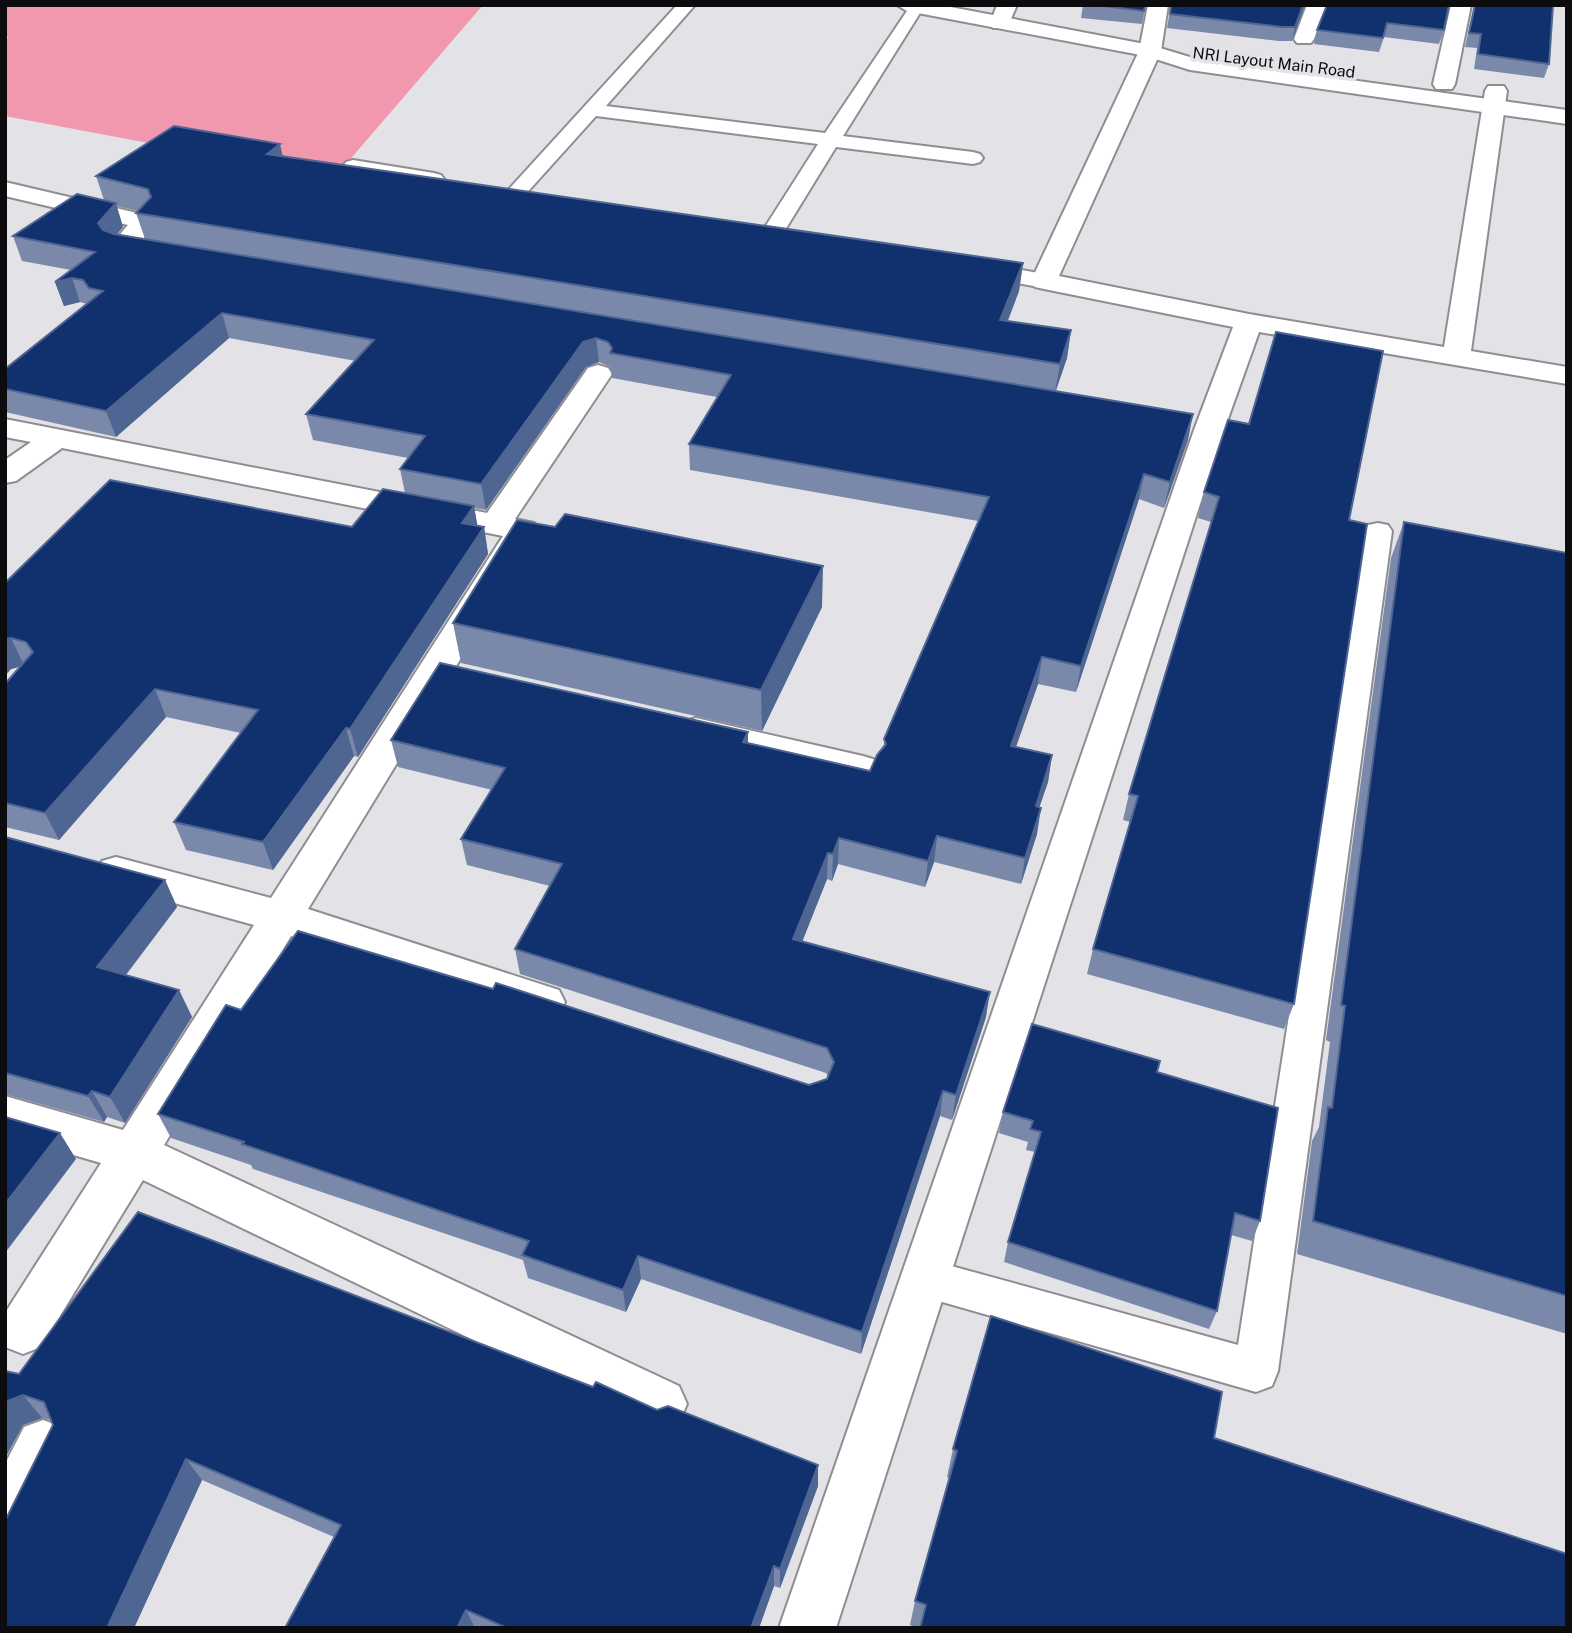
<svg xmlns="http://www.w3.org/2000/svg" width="1572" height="1633" viewBox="0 0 1572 1633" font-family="'Public Sans',sans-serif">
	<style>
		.green { fill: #f198ae }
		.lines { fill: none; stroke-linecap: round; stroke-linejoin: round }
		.service-casing { stroke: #8e8d91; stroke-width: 4 }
		.minor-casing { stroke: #8e8d91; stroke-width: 4 }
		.tertiary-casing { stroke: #8e8d91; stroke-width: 4 }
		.service { fill: #fff; fill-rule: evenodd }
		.minor { fill: #fff; fill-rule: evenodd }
		.tertiary { fill: #fff; fill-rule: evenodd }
		.wall { fill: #7a89aa; fill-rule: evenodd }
		.shaded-wall { fill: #4f6592 }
		.building { fill: #10306e; stroke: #4f6592; stroke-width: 2 }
		.labels { text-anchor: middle; stroke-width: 7; stroke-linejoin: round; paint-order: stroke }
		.far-street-label { font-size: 16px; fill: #0c0c0e; stroke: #e3e2e7 }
	</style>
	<rect width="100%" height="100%" fill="#e3e2e7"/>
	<polygon class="green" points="5,5 483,5 334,178 5,116 5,40 9,37 5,36"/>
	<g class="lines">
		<g class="service-casing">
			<g id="service">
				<polygon points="677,5 695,5 606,106 825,133 911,5 925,5 843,136 973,152 980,154 983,158 980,162 973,164 836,147 782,235 779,240 763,240 760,235 818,144 596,116 523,197 509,197 506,193 509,189"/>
				<polygon points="353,160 434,173 441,175 444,179 441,183 434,185 346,170 343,166 346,162"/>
				<polygon points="977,262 1044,274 1052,276 1055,281 1052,286 1044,288 969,274 966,269 969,264"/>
				<polygon points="1378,523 1388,525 1392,531 1278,1371 1272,1386 1256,1392 911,1293 905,1279 911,1265 926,1259 1238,1345 1364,531 1368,525"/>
			</g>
		</g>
		<g class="minor-casing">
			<g id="minor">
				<polygon points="997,5 1017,5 1007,28 993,28 990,24"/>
				<polygon points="1148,5 1168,5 1161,51 1059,276 1249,314 1444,347 1485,91 1488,86 1504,86 1507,91 1471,351 1567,367 1567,384 1259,332 1224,430 836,1628 779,1628 1194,430 1233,327 1044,289 1035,287 1031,281 1139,51"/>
				<polygon points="1307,5 1327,5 1314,39 1311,43 1297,43 1294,39"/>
				<polygon points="1451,5 1471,5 1455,84 1452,89 1436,89 1433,84"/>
				<polygon points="5,182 154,217 157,222 140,243 170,249 174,254 170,259 161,262 113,252 109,247 128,225 5,196"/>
				<polygon points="598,365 608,368 612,374 515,519 534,523 539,530 308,909 559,990 565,1002 559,1014 544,1019 291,936 164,1145 679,1386 687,1404 679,1422 661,1430 643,1422 143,1180 41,1347 23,1354 5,1347 5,1313 101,1163 5,1135 5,1096 123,1130 254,925 102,883 96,872 102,861 116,857 271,898 503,536 62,448 16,481 5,483 5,460 31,442 5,437 5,419 487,513 588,368"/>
				<polygon points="696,718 863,756 876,760 882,769 876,778 863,782 683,740 678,731 683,722"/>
				<polygon points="43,1420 62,1427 69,1446 24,1540 5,1548 5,1464 24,1427"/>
			</g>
		</g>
		<g class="tertiary-casing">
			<polygon id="tertiary" points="897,5 940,5 1150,45 1193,58 1567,110 1567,124 1190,70 1146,56 907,11"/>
		</g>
		<use href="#service" class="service"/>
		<use href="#minor" class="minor"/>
		<use href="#tertiary" class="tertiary"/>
	</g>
	<g class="wall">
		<polygon points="1083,5 1146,5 1142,24 1081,18"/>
		<polygon points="1171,5 1305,5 1292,41 1279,41 1167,28"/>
		<polygon points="1327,5 1444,30 1439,44 1384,37 1379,52 1314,44 1317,30"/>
		<polygon points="1553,5 1549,64 1544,78 1474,69 1477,48 1465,47 1474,6"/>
		<path d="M 283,157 L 1023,263 L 1019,291 L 1008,321 L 1071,330 L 1067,358 L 1056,391 L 1188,440 L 1164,508 L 1139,499 L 1076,692 L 1038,684 L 1016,747 L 1052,755 L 1048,782 L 1039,807 L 1037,834 L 1021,884 L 934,862 L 925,887 L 838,864 L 832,881 L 827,879 L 802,941 L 986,1017 L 952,1120 L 940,1116 L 861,1354 L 641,1279 L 626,1312 L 528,1278 L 523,1260 L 253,1169 L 251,1165 L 171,1138 L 158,1114 L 241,1010 L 809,1085 L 827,1079 L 828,1076 L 826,1073 L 520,974 L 515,949 L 550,886 L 467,865 L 461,839 L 492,790 L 398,767 L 391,740 L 748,732 L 748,743 L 870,771 L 884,747 L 884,739 L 978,521 L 690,470 L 689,444 L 717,397 L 612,378 L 610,367 L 599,362 L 586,367 L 486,510 L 474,508 L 477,525 L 484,527 L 488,554 L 358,757 L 354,756 L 273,870 L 186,850 L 174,822 L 241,733 L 166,717 L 59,840 L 5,827 L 5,684 L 21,667 L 11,669 L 5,583 L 352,527 L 405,493 L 400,469 L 408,458 L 313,440 L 306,414 L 356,361 L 229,338 L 116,437 L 5,412 L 5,369 L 87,304 L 80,302 L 64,306 L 55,282 L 71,270 L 22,261 L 13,236 L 104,200 L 96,176 ZM 116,206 L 138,211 L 136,213 L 145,239 L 117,234 L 123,227 Z"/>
		<polygon points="1204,492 1349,520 1294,1004 1284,1029 1087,974 1093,949 1130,822 1123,820 1129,794 1211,522 1198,518"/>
		<polygon points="1404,522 1567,553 1567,1334 1297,1254 1312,1141 1319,1127 1330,1042 1326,1040 1391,558"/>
		<polygon points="822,607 762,731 461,663 453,623"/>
		<polygon points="5,837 165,880 177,907 126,975 179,990 192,1017 125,1123 107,1117 104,1122 5,1094"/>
		<polygon points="1157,1072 1260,1221 1252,1241 1231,1235 1217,1311 1209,1329 1004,1262 1008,1242 1035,1152 1026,1150 1028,1142 999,1133 1003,1112"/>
		<polygon points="5,1371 19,1374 818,1486 780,1588 774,1586 759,1628 285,1628 334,1537 202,1480 134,1628 5,1628 53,1425 51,1420 42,1418 23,1425 5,1458"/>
		<polygon points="1214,1438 1567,1628 916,1628 910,1625 915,1601 949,1478 947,1477 953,1449"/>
	</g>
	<g class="shaded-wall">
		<polygon points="1303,5 1305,5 1292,41 1295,27"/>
		<polygon points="280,144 286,171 267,154"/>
		<polygon points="116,203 123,227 106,247 98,223"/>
		<polygon points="1023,263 1019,291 997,348 1000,320"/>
		<polygon points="72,278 80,302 64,306 55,282"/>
		<polygon points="222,313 229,338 116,437 106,411"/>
		<polygon points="1071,330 1067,358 1055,392 1060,364"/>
		<polygon points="596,338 599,362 586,367 486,510 481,484 583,342"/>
		<polygon points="1193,414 1188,440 1164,508 1170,482"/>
		<polygon points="1144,474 1139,499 1076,692 1081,666"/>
		<polygon points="474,506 479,534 484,527 488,554 358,757 350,729 462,523"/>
		<polygon points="823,566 822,607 762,731 761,690"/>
		<polygon points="11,638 24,665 11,669 5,676 5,639"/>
		<polygon points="1042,657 1038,684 1007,772 1011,746"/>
		<polygon points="155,689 166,717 59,840 45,813"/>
		<polygon points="346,728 354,756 273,870 263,842"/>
		<polygon points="748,732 748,758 743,742"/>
		<polygon points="1052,755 1048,782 1031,832 1036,806"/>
		<polygon points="1041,808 1037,834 1021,884 1025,858"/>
		<polygon points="937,836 934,862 925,887 928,861"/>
		<polygon points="839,838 838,864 832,881 833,854"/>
		<polygon points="828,853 827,879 793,965 793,939"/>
		<polygon points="165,880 177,907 111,994 97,967"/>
		<polygon points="179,990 192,1017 125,1123 110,1097"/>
		<polygon points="990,992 986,1017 952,1120 956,1095"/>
		<polygon points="92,1091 107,1117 104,1122 88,1096"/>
		<polygon points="943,1091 940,1116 861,1354 862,1332"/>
		<polygon points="60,1133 76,1159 5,1253 5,1204"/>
		<polygon points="638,1256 641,1279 626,1312 623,1290"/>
		<polygon points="23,1395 42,1418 23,1425 5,1458 5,1402"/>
		<polygon points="186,1459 202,1480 134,1628 107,1628"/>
		<polygon points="818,1465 818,1486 780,1588 780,1569"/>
		<polygon points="774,1566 774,1586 759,1628 751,1628"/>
		<polygon points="466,1610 475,1628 457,1628"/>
	</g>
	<g class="building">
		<polygon points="1095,5 1145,5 1144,11"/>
		<polygon points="1171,5 1303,5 1295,27 1282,27 1170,14"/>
		<polygon points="1327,5 1449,5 1444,30 1387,23 1383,38 1317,30"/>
		<polygon points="1475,5 1553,5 1549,64 1478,54 1481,34 1469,33"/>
		<polygon points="174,126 280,144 267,154 1023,263 1000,320 1071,330 1060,364 136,213 151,197 148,189 96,176"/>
		<polygon points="77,194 116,203 98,223 103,230 114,234 1193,414 1170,482 1144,474 1081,666 1042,657 1011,746 1052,755 1036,806 1041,808 1025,858 937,836 928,861 839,838 833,854 828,853 793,939 990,992 956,1095 943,1091 862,1332 638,1256 623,1290 522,1255 529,1241 242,1144 244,1142 158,1114 226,1005 241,1010 298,931 493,989 496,983 809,1085 827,1079 834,1062 827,1048 515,949 562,864 461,839 505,768 391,740 440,663 748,732 743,742 870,771 877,755 886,744 884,739 989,497 689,444 731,375 610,353 612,348 608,342 596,338 583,342 481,484 400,469 425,436 306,414 374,340 222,313 106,411 5,389 5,369 103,291 89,288 83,280 72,278 55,282 95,252 13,236"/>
		<polygon points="1276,332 1383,351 1349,520 1367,524 1294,1004 1093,949 1138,796 1129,794 1219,497 1204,492 1228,420 1249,424"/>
		<polygon points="110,480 352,527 383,489 474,506 462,523 484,527 350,729 346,728 263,842 174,822 258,710 155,689 45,813 5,803 5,684 33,652 26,642 11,638 5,639 5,583"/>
		<polygon points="565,514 823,566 761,690 453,623 517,520 555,527"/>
		<polygon points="1404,522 1567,553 1567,1296 1313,1221 1328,1107 1332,1108 1345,1006 1341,1005"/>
		<polygon points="5,837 165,880 97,967 179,990 110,1097 92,1091 88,1096 5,1073"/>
		<polygon points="1032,1024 1160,1061 1157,1072 1278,1108 1260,1221 1235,1213 1217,1311 1008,1242 1041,1132 1030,1129 1033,1121 1003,1112"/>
		<polygon points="5,1117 60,1133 5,1204"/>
		<polygon points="138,1212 593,1387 596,1382 657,1410 668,1406 818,1465 780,1569 774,1566 751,1628 507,1628 466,1610 457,1628 285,1628 341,1525 186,1459 107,1628 5,1628 5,1521 53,1425 44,1402 23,1395 5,1402 5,1371 19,1374"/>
		<polygon points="991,1316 1222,1392 1214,1438 1567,1554 1567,1628 920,1628 926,1605 915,1601 957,1451 953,1449"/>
	</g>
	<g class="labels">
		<g class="far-street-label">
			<text transform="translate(1274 62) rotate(7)" y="6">NRI Layout Main Road</text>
		</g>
	</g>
	<rect width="1572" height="1633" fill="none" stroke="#0c0c0e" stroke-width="14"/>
</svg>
